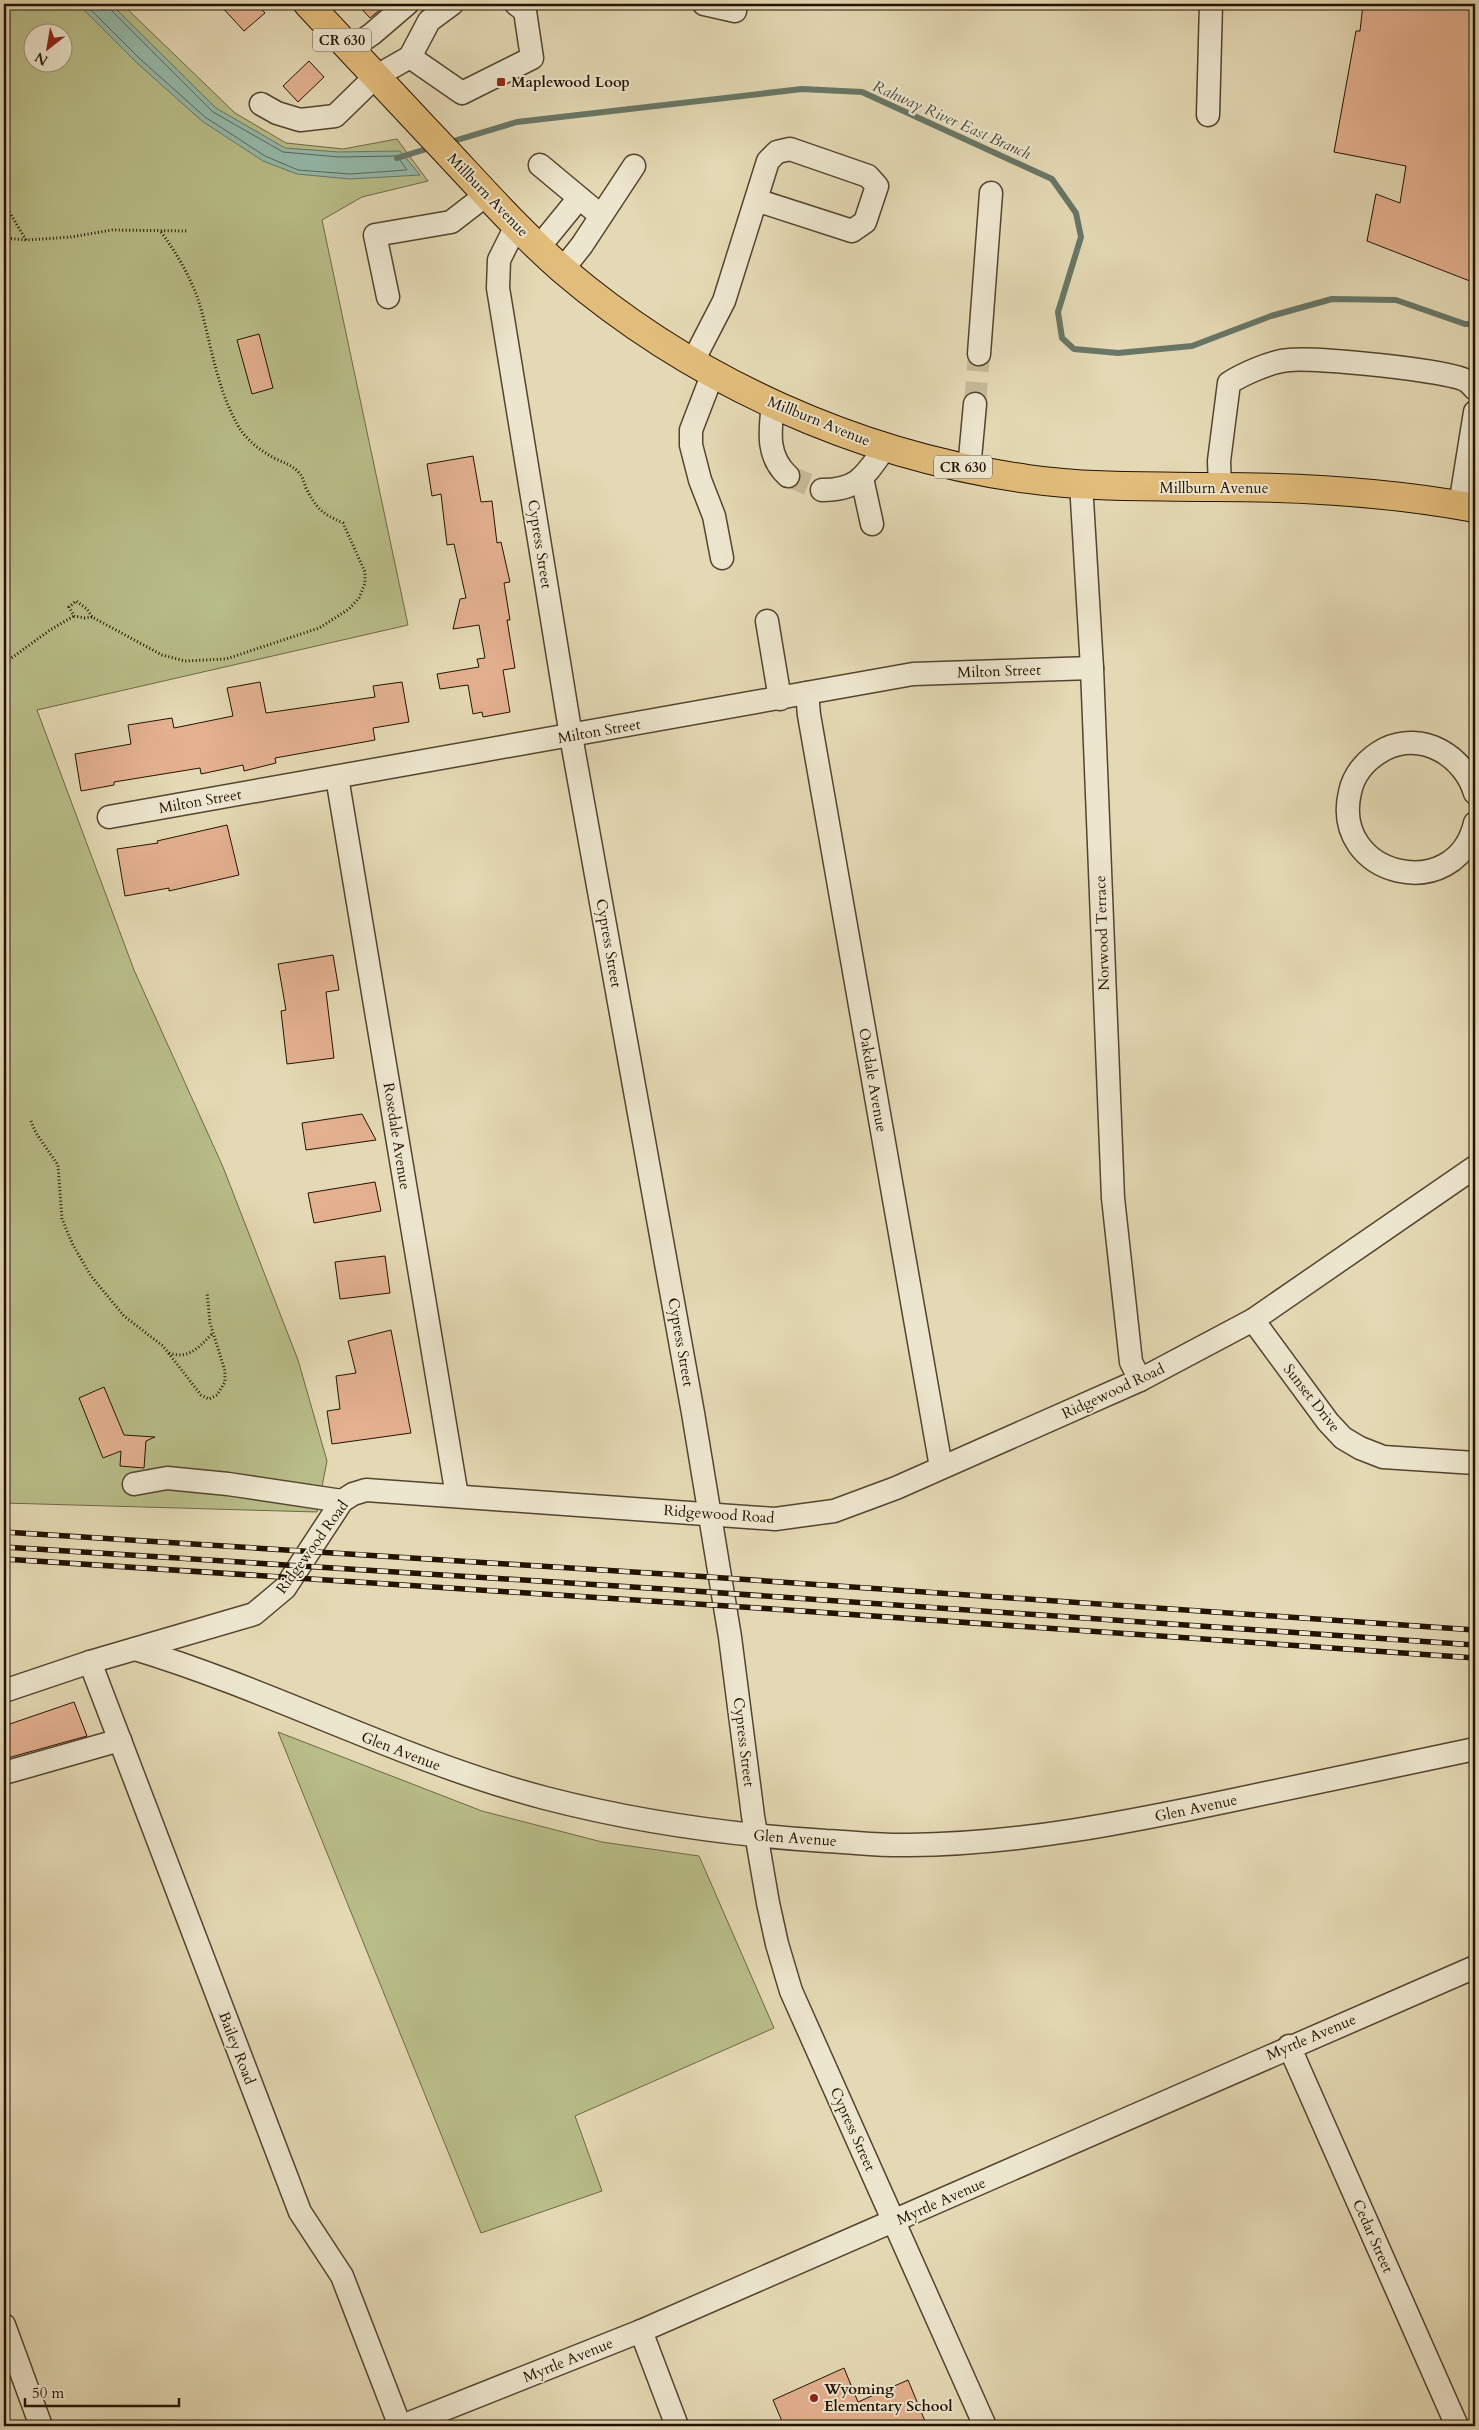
<svg xmlns="http://www.w3.org/2000/svg" width="1479" height="2430" viewBox="0 0 1479 2430" font-family="Cardo,serif">
	<style>
		.green { fill: #b9be89; stroke: #6e6846; fill-rule: evenodd }
		.water { fill: #95baab; stroke: #687767 }
		.lines { fill: none; stroke-linecap: round; stroke-linejoin: round }
		.shore { stroke: #5c6656; stroke-width: 1 }
		.stream { stroke: #687767; stroke-width: 6 }
		.building { fill: #e4b190; stroke: #241202 }
		.minor-tunnel { stroke: #c7bb99; stroke-width: 22; stroke-dasharray: 22 11; stroke-linecap: butt }
		.minor-casing { stroke: #54442e; stroke-width: 25 }
		.major-casing { stroke: #241202; stroke-width: 30 }
		.path { stroke: #241202; stroke-width: 3; stroke-dasharray: 1 2.5; stroke-linecap: butt }
		.minor { stroke: #ede6ce; stroke-width: 22 }
		.major { stroke: #e2bc7a; stroke-width: 28 }
		.rail-casing { stroke: #241202; stroke-width: 5.5 }
		.rail { stroke: #ede6ce; stroke-width: 4; stroke-dasharray: 11; stroke-linecap: butt }
		.poi-dot { fill: #8f2418; stroke: #ede6ce; stroke-width: 2 }
		.labels { text-anchor: middle; stroke-width: 4; stroke-linejoin: round; paint-order: stroke }
		.shield { fill: #ede6ce; stroke: #60523f; stroke-width: 1 }
		.shield-label { font-size: 14px; font-weight: bold; fill: #241202 }
		.poi-label { font-size: 15px; font-weight: bold; fill: #241202; stroke: #ede6ce; text-anchor: start }
		.street-label { font-size: 15px; fill: #241202; stroke: #ede6ce }
		.water-label { font-size: 16px; font-style: italic; fill: #4c4d3d; stroke: #ede6ce }
	</style>
	<rect width="100%" height="100%" fill="#e4d9b4"/>
	<filter id="stains"><feTurbulence type="fractalNoise" baseFrequency=".004" numOctaves="4"/><feColorMatrix values="0 0 0 0 .2 0 0 0 0 .09 0 0 0 0 .02 0 0 0 .5 -.17"/></filter>
	<radialGradient id="worn" r=".72"><stop offset=".6" stop-color="#630" stop-opacity="0"/><stop offset="1" stop-color="#630" stop-opacity=".3"/></radialGradient>
	<g class="green">
		<path d="M 4,4 L 122,4 L 235,113 L 286,143 L 343,149 L 397,139 L 428,181 L 362,197 L 322,220 L 408,625 L 37,710 L 134,970 L 223,1167 L 298,1360 L 327,1461 L 317,1512 L 4,1503 ZM 32,32 L 62,32 L 62,62 L 32,62 Z"/>
		<polygon points="278,1732 482,1811 602,1842 699,1856 774,2028 575,2116 602,2191 481,2233"/>
	</g>
	<polygon class="water" points="78,4 111,4 216,108 285,148 339,152 400,151 420,175 350,179 297,174 263,161 202,121 136,62"/>
	<g class="lines">
		<polyline class="shore" points="85,4 139,58 205,117 265,156 298,170 350,174 407,170 397,156 339,157 283,152 213,112 110,9 108,4"/>
		<g class="stream">
			<polyline points="447,143 517,122 802,89 862,92 1052,179 1076,213 1081,237 1058,312 1062,338 1074,349 1118,353 1192,346 1271,316 1332,299 1396,300 1465,324 1475,324"/>
			<polyline points="397,158 433,147"/>
		</g>
	</g>
	<g class="building">
		<polygon points="219,4 257,4 265,13 244,31"/>
		<polygon points="357,4 387,4 370,18"/>
		<polygon points="1363,4 1475,4 1475,283 1367,241 1376,194 1400,203 1406,166 1334,152 1356,31 1360,31"/>
		<polygon points="309,61 324,77 298,102 283,86"/>
		<polygon points="259,334 273,388 252,394 237,340"/>
		<polygon points="473,456 481,502 492,501 497,543 501,542 510,582 504,583 510,620 507,620 515,668 503,670 510,712 483,717 482,712 473,714 468,685 440,689 437,674 479,667 477,659 485,658 479,625 453,629 460,599 466,598 454,544 447,545 441,494 432,496 427,464"/>
		<polygon points="260,682 266,713 375,697 373,686 402,682 409,722 373,728 375,740 275,758 276,763 244,771 243,765 201,774 200,768 114,782 114,785 81,791 75,754 131,744 128,725 172,718 174,728 233,716 227,688"/>
		<polygon points="227,825 239,875 169,891 169,888 125,896 117,849 158,843 157,841"/>
		<polygon points="333,955 339,990 326,992 334,1058 287,1064 281,1011 286,1010 278,964"/>
		<polygon points="362,1114 376,1140 306,1150 302,1123"/>
		<polygon points="375,1182 381,1211 314,1223 308,1193"/>
		<polygon points="385,1256 390,1293 340,1299 335,1262"/>
		<polygon points="391,1330 411,1433 332,1444 327,1411 340,1409 336,1376 356,1373 348,1341"/>
		<polygon points="104,1387 124,1435 155,1437 146,1441 144,1468 120,1466 121,1451 103,1458 79,1398"/>
		<polygon points="74,1702 87,1736 4,1759 4,1726"/>
		<polygon points="844,2368 858,2402 908,2380 927,2426 784,2426 773,2400"/>
	</g>
	<g class="lines">
		<g class="minor-tunnel">
			<polyline points="975,404 979,354"/>
			<polyline points="788,476 822,490"/>
		</g>
		<g class="minor-casing">
			<g id="minor">
				<polyline points="704,4 735,11"/>
				<polyline points="350,49 372,34 407,4"/>
				<polyline points="410,57 462,93 532,58 525,11 516,4"/>
				<polyline points="261,104 277,113 300,120 335,116 375,77 410,57 429,21 452,4"/>
				<polyline points="1208,115 1211,4"/>
				<polyline points="540,165 600,215"/>
				<polyline points="516,226 499,260 498,288 571,736 693,1413 730,1637 753,1816 768,1903 777,1944 791,1991 985,2426"/>
				<polyline points="539,247 579,198"/>
				<polyline points="563,269 582,245 634,166"/>
				<polyline points="388,297 375,235 451,222 486,195"/>
				<polyline points="979,354 991,193"/>
				<polyline points="693,361 724,301 768,161 777,152 790,149 868,176 877,186 865,222 852,231 756,200"/>
				<polyline points="713,373 691,430 691,445 700,480 714,516 722,558"/>
				<path d="M 773,404 C 770,431 766,456 788,476"/>
				<polyline points="969,469 975,404"/>
				<polyline points="862,478 872,524"/>
				<polyline points="1081,483 1092,668 1113,1198 1131,1362 1140,1380"/>
				<path d="M 1220,487 L 1219,461 L 1229,383 C 1243,374 1272,361 1289,360 C 1314,357 1449,370 1467,381 C 1470,383 1473,387 1475,389"/>
				<path d="M 822,490 C 859,490 865,475 885,448"/>
				<polyline points="1460,505 1475,412"/>
				<polyline points="767,621 780,699"/>
				<polyline points="807,693 809,715 941,1467"/>
				<polyline points="337,777 457,1496"/>
				<path d="M 1475,793 C 1464,756 1423,731 1385,749 C 1368,758 1354,773 1350,792 C 1330,877 1456,906 1475,823"/>
				<polyline points="109,817 913,674 1092,668"/>
				<polyline points="1253,1320 1328,1422 1343,1438 1360,1448 1383,1457 1475,1463"/>
				<polyline points="134,1484 167,1478 228,1484 342,1501"/>
				<path d="M 135,1649 C 274,1691 404,1761 545,1798 C 637,1822 731,1835 826,1841 C 853,1842 881,1846 909,1845 C 1020,1844 1129,1822 1238,1799 C 1317,1783 1396,1766 1475,1749"/>
				<polyline points="90,1662 300,2212 342,2276 400,2426"/>
				<polyline points="4,1691 90,1662 254,1614 285,1588 342,1501 353,1494 366,1490 775,1519 834,1511 896,1488 1140,1380 1253,1320 1475,1167"/>
				<polyline points="4,1773 120,1740"/>
				<polyline points="1289,2046 1457,2426"/>
				<polyline points="4,2325 41,2426"/>
				<polyline points="641,2331 677,2426"/>
				<polyline points="402,2426 641,2331 1475,1967"/>
			</g>
		</g>
		<g class="major-casing">
			<path id="major" d="M 308,4 C 348,47 388,89 427,131 C 472,178 514,227 563,270 C 693,381 859,456 1028,479 C 1090,488 1153,486 1215,487 C 1302,487 1389,492 1475,508"/>
		</g>
		<g class="path">
			<polyline points="4,203 26,240"/>
			<polyline points="4,238 27,240 71,237 112,230 187,231"/>
			<path d="M 92,617 L 85,618 L 74,616 L 69,607 L 76,601 L 87,609 L 92,617 L 162,655 L 185,661 L 226,659 L 319,628 L 349,609 L 359,598 L 365,583 L 365,572 L 343,523 C 321,513 317,509 306,488 C 304,483 303,477 300,474 C 293,465 284,463 274,458 C 261,451 248,441 240,429 C 218,392 212,350 201,309 C 193,281 178,255 161,232"/>
			<polyline points="6,662 50,630 74,616"/>
			<polyline points="31,1121 36,1133 58,1165 62,1219 73,1245 91,1276 124,1316 163,1346 201,1395 209,1399 217,1395 225,1382 225,1371 210,1323 207,1292"/>
			<path d="M 169,1353 C 189,1360 199,1347 212,1334"/>
		</g>
		<use href="#minor" class="minor"/>
		<use href="#major" class="major"/>
		<g class="rail-casing">
			<g id="rail">
				<polyline points="4,1532 680,1575 1475,1630"/>
				<polyline points="4,1547 679,1590 1475,1645"/>
				<polyline points="4,1559 758,1608 1475,1658"/>
			</g>
		</g>
		<use href="#rail" class="rail"/>
	</g>
	<g class="poi-dot">
		<rect x="496" y="77" width="10" height="10" rx="2.5"/>
		<circle cx="814" cy="2398" r="5"/>
	</g>
	<g class="labels">
		<g class="shield">
			<rect x="313" y="28.5" width="58" height="23" rx="4"/>
			<rect x="934" y="455.5" width="58" height="23" rx="4"/>
		</g>
		<g class="shield-label">
			<text x="342" y="45">CR 630</text>
			<text x="963" y="472">CR 630</text>
		</g>
		<g class="poi-label">
			<text x="511" y="87">Maplewood Loop</text>
			<text x="824" y="2394">Wyoming<tspan x="824" dy="17">Elementary School</tspan></text>
		</g>
		<g class="street-label">
			<text transform="translate(488 195) rotate(46)" y="5">Millburn Avenue</text>
			<text transform="translate(819 421) rotate(22)" y="5">Millburn Avenue</text>
			<text x="1214" y="493">Millburn Avenue</text>
			<text transform="translate(540 544) rotate(81)" y="5">Cypress Street</text>
			<text transform="translate(999 671) rotate(-2)" y="5">Milton Street</text>
			<text transform="translate(599 731) rotate(-10)" y="5">Milton Street</text>
			<text transform="translate(200 801) rotate(-10)" y="5">Milton Street</text>
			<text transform="translate(1102 933) rotate(-92)" y="5">Norwood Terrace</text>
			<text transform="translate(609 943) rotate(80)" y="5">Cypress Street</text>
			<text transform="translate(873 1080) rotate(80)" y="5">Oakdale Avenue</text>
			<text transform="translate(397 1136) rotate(81)" y="5">Rosedale Avenue</text>
			<text transform="translate(681 1342) rotate(80)" y="5">Cypress Street</text>
			<text transform="translate(1113 1391) rotate(-25)" y="5">Ridgewood Road</text>
			<text transform="translate(1312 1398) rotate(52)" y="5">Sunset Drive</text>
			<text transform="translate(719 1514) rotate(4)" y="5">Ridgewood Road</text>
			<text transform="translate(312 1547) rotate(-54)" y="5">Ridgewood Road</text>
			<text transform="translate(744 1742) rotate(83)" y="5">Cypress Street</text>
			<text transform="translate(401 1751) rotate(21)" y="5">Glen Avenue</text>
			<text transform="translate(1196 1808) rotate(-12)" y="5">Glen Avenue</text>
			<text transform="translate(795 1838) rotate(4)" y="5">Glen Avenue</text>
			<text transform="translate(1311 2037) rotate(-23)" y="5">Myrtle Avenue</text>
			<text transform="translate(237 2048) rotate(69)" y="5">Bailey Road</text>
			<text transform="translate(853 2129) rotate(66)" y="5">Cypress Street</text>
			<text transform="translate(941 2201) rotate(-24)" y="5">Myrtle Avenue</text>
			<text transform="translate(1373 2236) rotate(66)" y="5">Cedar Street</text>
			<text transform="translate(568 2360) rotate(-22)" y="5">Myrtle Avenue</text>
		</g>
		<g class="water-label">
			<text transform="translate(952 119) rotate(24)" y="6">Rahway River East Branch</text>
		</g>
	</g>
	<rect width="1479" height="2430" fill="none" stroke="#e4d9b4" stroke-width="20"/>
	<rect x="5" y="5" width="1469" height="2420" fill="none" stroke="#241202" stroke-width="2.5"/>
	<rect x="10" y="10" width="1459" height="2410" fill="none" stroke="#241202"/>
	<g transform="translate(48 48) rotate(211)"><circle r="24" fill="#ede6ce" stroke="#9d917c"/>
	<path d="M0-4L9 19L0 12L-9 19Z" fill="#8f2418"/>
	<text y="-8" font-size="14" font-weight="bold" text-anchor="middle" fill="#241202">N</text>
	</g>
	<path d="M25 2398v8h154v-8" fill="none" stroke="#241202" stroke-width="2.5"/>
	<text x="32" y="2398" font-size="15" fill="#241202" stroke="#ede6ce" stroke-width="4" paint-order="stroke">50 m</text>
	<rect width="100%" height="100%" filter="url(#stains)"/>
	<rect width="100%" height="100%" fill="url(#worn)"/>
</svg>
